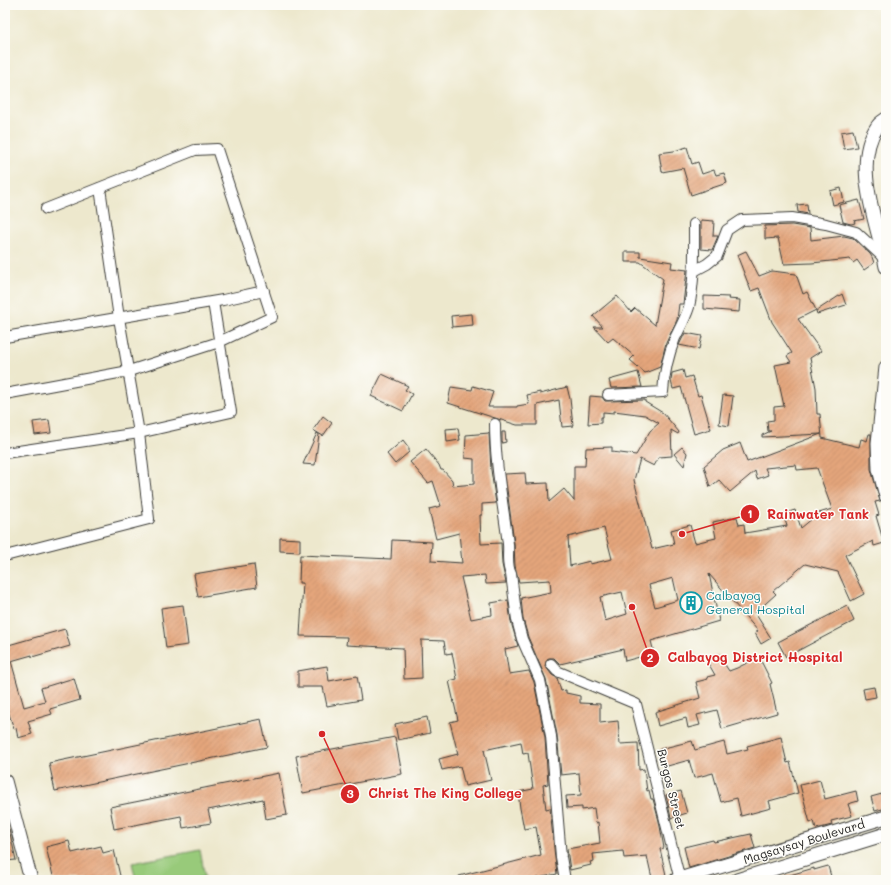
<svg xmlns="http://www.w3.org/2000/svg" width="891" height="885" viewBox="0 0 891 885" font-family="Mali,sans-serif">
	<style>
		.green { fill: #98ca7a; stroke: #5a734b }
		.building { fill: url(#building-hatch); fill-rule: evenodd }
		.lines { fill: none; stroke-linecap: round; stroke-linejoin: round }
		.minor-casing { stroke: #3b3b37; stroke-width: 12 }
		.tertiary-casing { stroke: #3b3b37; stroke-width: 15 }
		.minor { stroke: #fff; stroke-width: 10 }
		.tertiary { stroke: #fff; stroke-width: 13 }
		.labels { text-anchor: middle; stroke-width: 3; stroke-linejoin: round; paint-order: stroke }
		.culture-label { font-size: 12px; fill: #0d838f; stroke: #fdfcf7; text-anchor: start }
		.street-label { font-size: 12px; fill: #1c1c1c; stroke: #fdfcf7 }
		.leader { fill: none; stroke: #d62828; stroke-width: 1.5 }
		.callout-dot { fill: #d62828; stroke: #fdfcf7; stroke-width: 1.5 }
		.mark-label { font-size: 12px; text-anchor: middle; font-weight: bold; fill: #fff }
		.callout-label { font-size: 13px; text-anchor: middle; font-weight: bold; fill: #d62828; stroke: #fdfcf7; stroke-width: 3; stroke-linejoin: round; paint-order: stroke }
	</style>
	<defs>
		<pattern id="building-hatch" width="6" height="6" patternUnits="userSpaceOnUse"><rect width="6" height="6" fill="#e4a57c"/><path d="M-1 1l2-2M0 6l6-6M5 7l2-2" fill="none" stroke="#c38d6b"/></pattern>
	</defs>
	<rect width="100%" height="100%" fill="#fdfcf7"/>
	<filter id="ink" filterUnits="userSpaceOnUse"><feTurbulence type="fractalNoise" baseFrequency=".025" numOctaves="2"/><feDisplacementMap in="SourceGraphic" scale="8" xChannelSelector="R" yChannelSelector="G"/><feConvolveMatrix kernelMatrix="1 2 1 2 8 2 1 2 1" color-interpolation-filters="sRGB"/></filter>
	<filter id="wash" filterUnits="userSpaceOnUse"><feTurbulence type="fractalNoise" baseFrequency=".012" numOctaves="4" result="noise"/><feDisplacementMap in="SourceGraphic" scale="16" xChannelSelector="R" yChannelSelector="G"/><feGaussianBlur stdDeviation="0.9" result="paint"/><feColorMatrix in="noise" values="0 0 0 0 0 0 0 0 0 0 0 0 0 0 0 0 0 1.4 0 .05"/><feComposite in="paint" operator="in"/></filter>
	<g filter="url(#wash)">
		<rect width="100%" height="100%" fill="#ede8cd"/>
		<polygon class="green" points="200,850 205,877 192,880 136,880 132,863"/>
		<g id="blocks">
			<g class="building">
				<polygon points="853,130 857,147 844,149 841,132"/>
				<polygon points="687,147 692,164 698,162 702,174 714,170 716,175 724,173 727,183 691,195 683,168 662,172 659,153 674,151"/>
				<polygon points="841,188 844,202 833,205 830,191"/>
				<polygon points="859,200 864,219 854,221 855,223 851,224 843,222 839,205"/>
				<polygon points="807,204 808,214 798,212 797,205"/>
				<polygon points="701,220 714,221 713,236 718,236 712,250 701,249"/>
				<polygon points="792,225 810,228 811,240 844,236 853,238 870,254 872,257 874,263 864,270 857,260 853,263 850,259 812,263 784,264 778,238 765,239 765,226"/>
				<path d="M 746,251 L 759,276 L 772,271 L 796,274 L 803,294 L 807,292 L 816,310 L 798,319 L 821,351 L 810,358 L 816,388 L 817,414 L 820,414 L 822,438 L 859,447 L 861,439 L 867,441 L 869,434 L 871,434 L 871,469 L 880,501 L 875,502 L 879,515 L 876,516 L 884,543 L 874,546 L 873,541 L 845,555 L 864,594 L 851,601 L 838,572 L 805,564 L 773,591 L 776,594 L 755,613 L 771,638 L 761,644 L 755,633 L 758,631 L 709,574 L 719,621 L 651,641 L 654,653 L 625,661 L 623,649 L 560,664 L 554,658 L 549,658 L 547,659 L 545,666 L 552,675 L 557,678 L 561,691 L 566,690 L 566,693 L 580,696 L 580,703 L 600,704 L 600,723 L 618,721 L 620,744 L 638,743 L 639,770 L 644,769 L 647,791 L 649,790 L 651,799 L 653,799 L 659,821 L 664,848 L 660,849 L 666,875 L 652,878 L 647,856 L 624,858 L 623,851 L 593,854 L 594,861 L 590,862 L 591,865 L 570,870 L 567,849 L 600,843 L 598,822 L 596,823 L 594,808 L 582,810 L 582,807 L 567,808 L 566,796 L 581,795 L 579,773 L 561,775 L 557,735 L 546,679 L 528,637 L 523,619 L 521,598 L 551,592 L 550,580 L 519,582 L 515,566 L 514,543 L 505,474 L 525,473 L 526,484 L 548,483 L 549,502 L 564,489 L 574,501 L 574,466 L 585,466 L 586,448 L 612,447 L 612,452 L 636,455 L 650,431 L 659,423 L 645,415 L 614,411 L 614,413 L 603,412 L 603,417 L 601,417 L 601,423 L 588,424 L 590,396 L 602,397 L 605,401 L 608,401 L 645,400 L 645,402 L 663,413 L 679,432 L 678,434 L 671,430 L 672,456 L 659,457 L 654,466 L 640,459 L 634,480 L 652,549 L 674,544 L 671,530 L 690,525 L 695,543 L 716,538 L 713,522 L 737,517 L 739,525 L 744,524 L 745,533 L 787,526 L 783,514 L 795,510 L 801,528 L 819,513 L 832,509 L 817,468 L 797,470 L 796,465 L 765,468 L 768,475 L 757,479 L 755,471 L 730,492 L 719,480 L 710,487 L 704,466 L 723,450 L 740,443 L 747,462 L 821,434 L 762,437 L 762,435 L 771,431 L 768,431 L 767,421 L 774,420 L 774,407 L 784,406 L 775,365 L 791,362 L 787,356 L 792,353 L 772,322 L 759,288 L 751,291 L 737,255 ZM 604,528 L 612,559 L 590,564 L 590,561 L 570,566 L 568,537 ZM 673,578 L 678,600 L 655,607 L 649,585 ZM 622,592 L 627,614 L 605,621 L 600,597 Z"/>
				<polygon points="625,252 640,252 640,257 672,262 671,268 687,270 683,304 679,304 677,320 666,343 660,367 645,373 630,360 634,356 613,338 608,342 594,327 603,327 593,316 617,296 631,312 635,308 655,325 663,279 640,262 625,262"/>
				<polygon points="842,294 846,305 817,314 816,311"/>
				<polygon points="704,296 729,297 728,299 740,300 739,312 704,309"/>
				<polygon points="471,314 472,314 473,325 452,327 451,316"/>
				<polygon points="685,333 702,336 699,349 679,345"/>
				<polygon points="683,370 685,378 692,376 698,396 701,395 711,429 694,434 681,387 673,389 671,381 672,373"/>
				<polygon points="638,372 642,387 611,388 609,380"/>
				<polygon points="382,374 408,386 405,390 412,394 403,411 371,396"/>
				<polygon points="473,386 493,392 488,407 517,407 517,406 529,404 527,395 540,392 540,394 567,387 570,399 573,426 562,427 559,400 537,405 537,425 517,425 448,403 451,387 472,390"/>
				<polygon points="723,395 733,396 729,426 719,424"/>
				<polygon points="323,416 332,423 323,436 313,430"/>
				<polygon points="49,420 51,433 35,435 33,422"/>
				<polygon points="458,428 460,440 447,442 446,429"/>
				<polygon points="502,432 505,432 506,442 502,443"/>
				<polygon points="317,433 319,434 315,465 303,464"/>
				<polygon points="489,433 491,470 496,503 482,504 482,515 480,515 481,544 501,543 502,564 506,583 486,584 485,575 461,577 471,619 492,615 491,603 508,600 511,622 518,646 505,649 509,674 529,671 534,682 545,737 548,784 543,785 546,809 550,808 555,858 557,874 529,880 459,880 459,876 541,855 536,827 524,829 520,808 518,792 533,789 528,753 523,754 521,742 484,750 491,780 465,786 460,766 442,770 439,759 458,754 450,722 458,720 449,681 457,679 452,653 446,654 444,641 421,640 422,678 404,679 403,648 346,645 347,637 300,636 303,583 299,583 300,555 391,559 392,540 432,542 431,561 462,563 459,533 436,539 429,509 441,506 433,481 428,483 410,462 426,449 439,465 441,470 443,470 452,480 453,486 474,484 474,459 465,458 466,435"/>
				<polygon points="403,440 409,448 409,452 395,464 387,454"/>
				<polygon points="682,447 687,453 684,466 674,454"/>
				<polygon points="280,538 300,539 300,552 280,551"/>
				<polygon points="254,564 257,587 198,597 194,574"/>
				<polygon points="183,605 188,645 166,648 161,608"/>
				<polygon points="847,606 854,621 786,657 778,642"/>
				<polygon points="65,629 70,646 32,657 32,655 11,661 24,707 45,701 41,688 74,678 80,700 50,709 52,714 28,721 32,734 18,738 16,728 14,729 5,702 5,646"/>
				<polygon points="718,654 729,671 737,668 759,657 772,683 770,684 777,713 722,729 717,710 697,715 700,725 688,728 686,718 658,726 655,712 700,698 696,682 708,679 707,677 715,675 707,661"/>
				<polygon points="327,666 329,681 357,676 361,700 327,706 323,687 298,687 298,671"/>
				<polygon points="874,687 876,697 865,699 863,689"/>
				<polygon points="427,717 430,733 398,740 395,724"/>
				<polygon points="261,719 267,747 55,791 49,763"/>
				<polygon points="395,737 402,774 303,793 296,756"/>
				<polygon points="781,737 787,763 790,762 798,793 769,801 771,808 741,816 737,798 721,802 713,773 694,778 689,760 664,767 660,749 692,741 695,750 724,742 727,754 748,749 747,746"/>
				<polygon points="279,773 287,815 266,819 263,799 208,810 211,823 183,828 181,816 114,829 110,807"/>
				<polygon points="820,780 825,799 856,791 858,801 848,804 852,816 831,821 832,825 816,829 814,821 810,823 800,785"/>
				<polygon points="681,791 687,813 671,818 666,795"/>
				<polygon points="882,794 886,808 875,811 871,797"/>
				<polygon points="9,829 16,860 5,861 5,830"/>
				<polygon points="751,834 755,848 689,868 684,847 713,840 714,842"/>
				<polygon points="69,841 72,853 101,846 103,853 114,850 121,880 54,880 46,847"/>
				<polygon points="828,866 832,880 784,880 783,877 814,868 814,870"/>
			</g>
		</g>
	</g>
	<g filter="url(#ink)">
		<use href="#blocks" fill-opacity="0" stroke="#3b3b37" stroke-width="1"/>
		<g class="lines">
			<g class="minor-casing">
				<g id="minor">
					<polyline points="694,271 707,264 717,256 727,230 742,220 792,218 826,224 856,232 884,258"/>
					<polyline points="5,337 223,300 264,291"/>
					<polyline points="5,394 129,371 219,342 272,317 217,149 195,150 46,209"/>
					<path d="M 608,395 L 663,392 C 664,373 668,356 675,338 C 680,328 686,317 689,307 C 695,279 694,252 694,224"/>
					<path d="M 495,424 C 495,464 503,504 508,544 C 509,554 506,565 511,574 L 517,620 L 522,639 L 540,680 L 551,736 L 561,857 L 565,880"/>
					<polyline points="5,453 139,433 231,412 213,302"/>
					<polyline points="5,556 149,519 139,433 119,318 100,188"/>
					<polyline points="551,664 557,671 636,704 680,880"/>
				</g>
			</g>
			<g class="tertiary-casing">
				<g id="tertiary">
					<path d="M 886,119 C 883,121 879,123 877,127 C 851,165 879,227 886,267"/>
					<polyline points="886,367 878,443 879,469 886,496"/>
					<polyline points="5,781 31,880"/>
					<polyline points="676,880 886,817"/>
					<polyline points="737,880 886,834"/>
				</g>
			</g>
			<use href="#minor" class="minor"/>
			<use href="#tertiary" class="tertiary"/>
		</g>
	</g>
	<defs>
		<g id="building-ring" transform="scale(1.15)"><circle r="9.5" fill="#fdfcf7" stroke="#0f9aa8" stroke-width="1.5"/><path d="M-4-6H4V6H1V3H-1V6H-4ZM-2.5-4.3h1.7v1.8h-1.7ZM.8-4.3h1.7v1.8H.8ZM-2.5-1h1.7V.8h-1.7ZM.8-1h1.7V.8H.8Z" fill="#0f9aa8"/></g>
	</defs>
	<g fill-rule="evenodd">
		<use href="#building-ring" x="691" y="603"/>
	</g>
	<g class="labels">
		<g class="culture-label">
			<text x="706" y="600">Calbayog<tspan x="706" dy="14">General Hospital</tspan></text>
		</g>
		<g class="street-label">
			<text transform="translate(671 789) rotate(76)" y="4">Burgos Street</text>
			<text transform="translate(804 842) rotate(-17)" y="4">Magsaysay Boulevard</text>
		</g>
	</g>
	<path class="leader" d="M682 534L750 514M632 607L650 658M322 734L350 794"/>
	<g class="callout-dot">
		<circle cx="682" cy="534" r="4"/>
		<circle cx="632" cy="607" r="4"/>
		<circle cx="322" cy="734" r="4"/>
		<circle cx="750" cy="514" r="10"/>
		<circle cx="650" cy="658" r="10"/>
		<circle cx="350" cy="794" r="10"/>
	</g>
	<g class="mark-label">
		<text x="750" y="518">1</text>
		<text x="650" y="662">2</text>
		<text x="350" y="798">3</text>
	</g>
	<g class="callout-label">
		<text x="818" y="519">Rainwater Tank</text>
		<text x="755" y="662">Calbayog District Hospital</text>
		<text x="445" y="798">Christ The King College</text>
	</g>
	<rect width="891" height="885" fill="none" stroke="#fdfcf7" stroke-width="20"/>
</svg>
